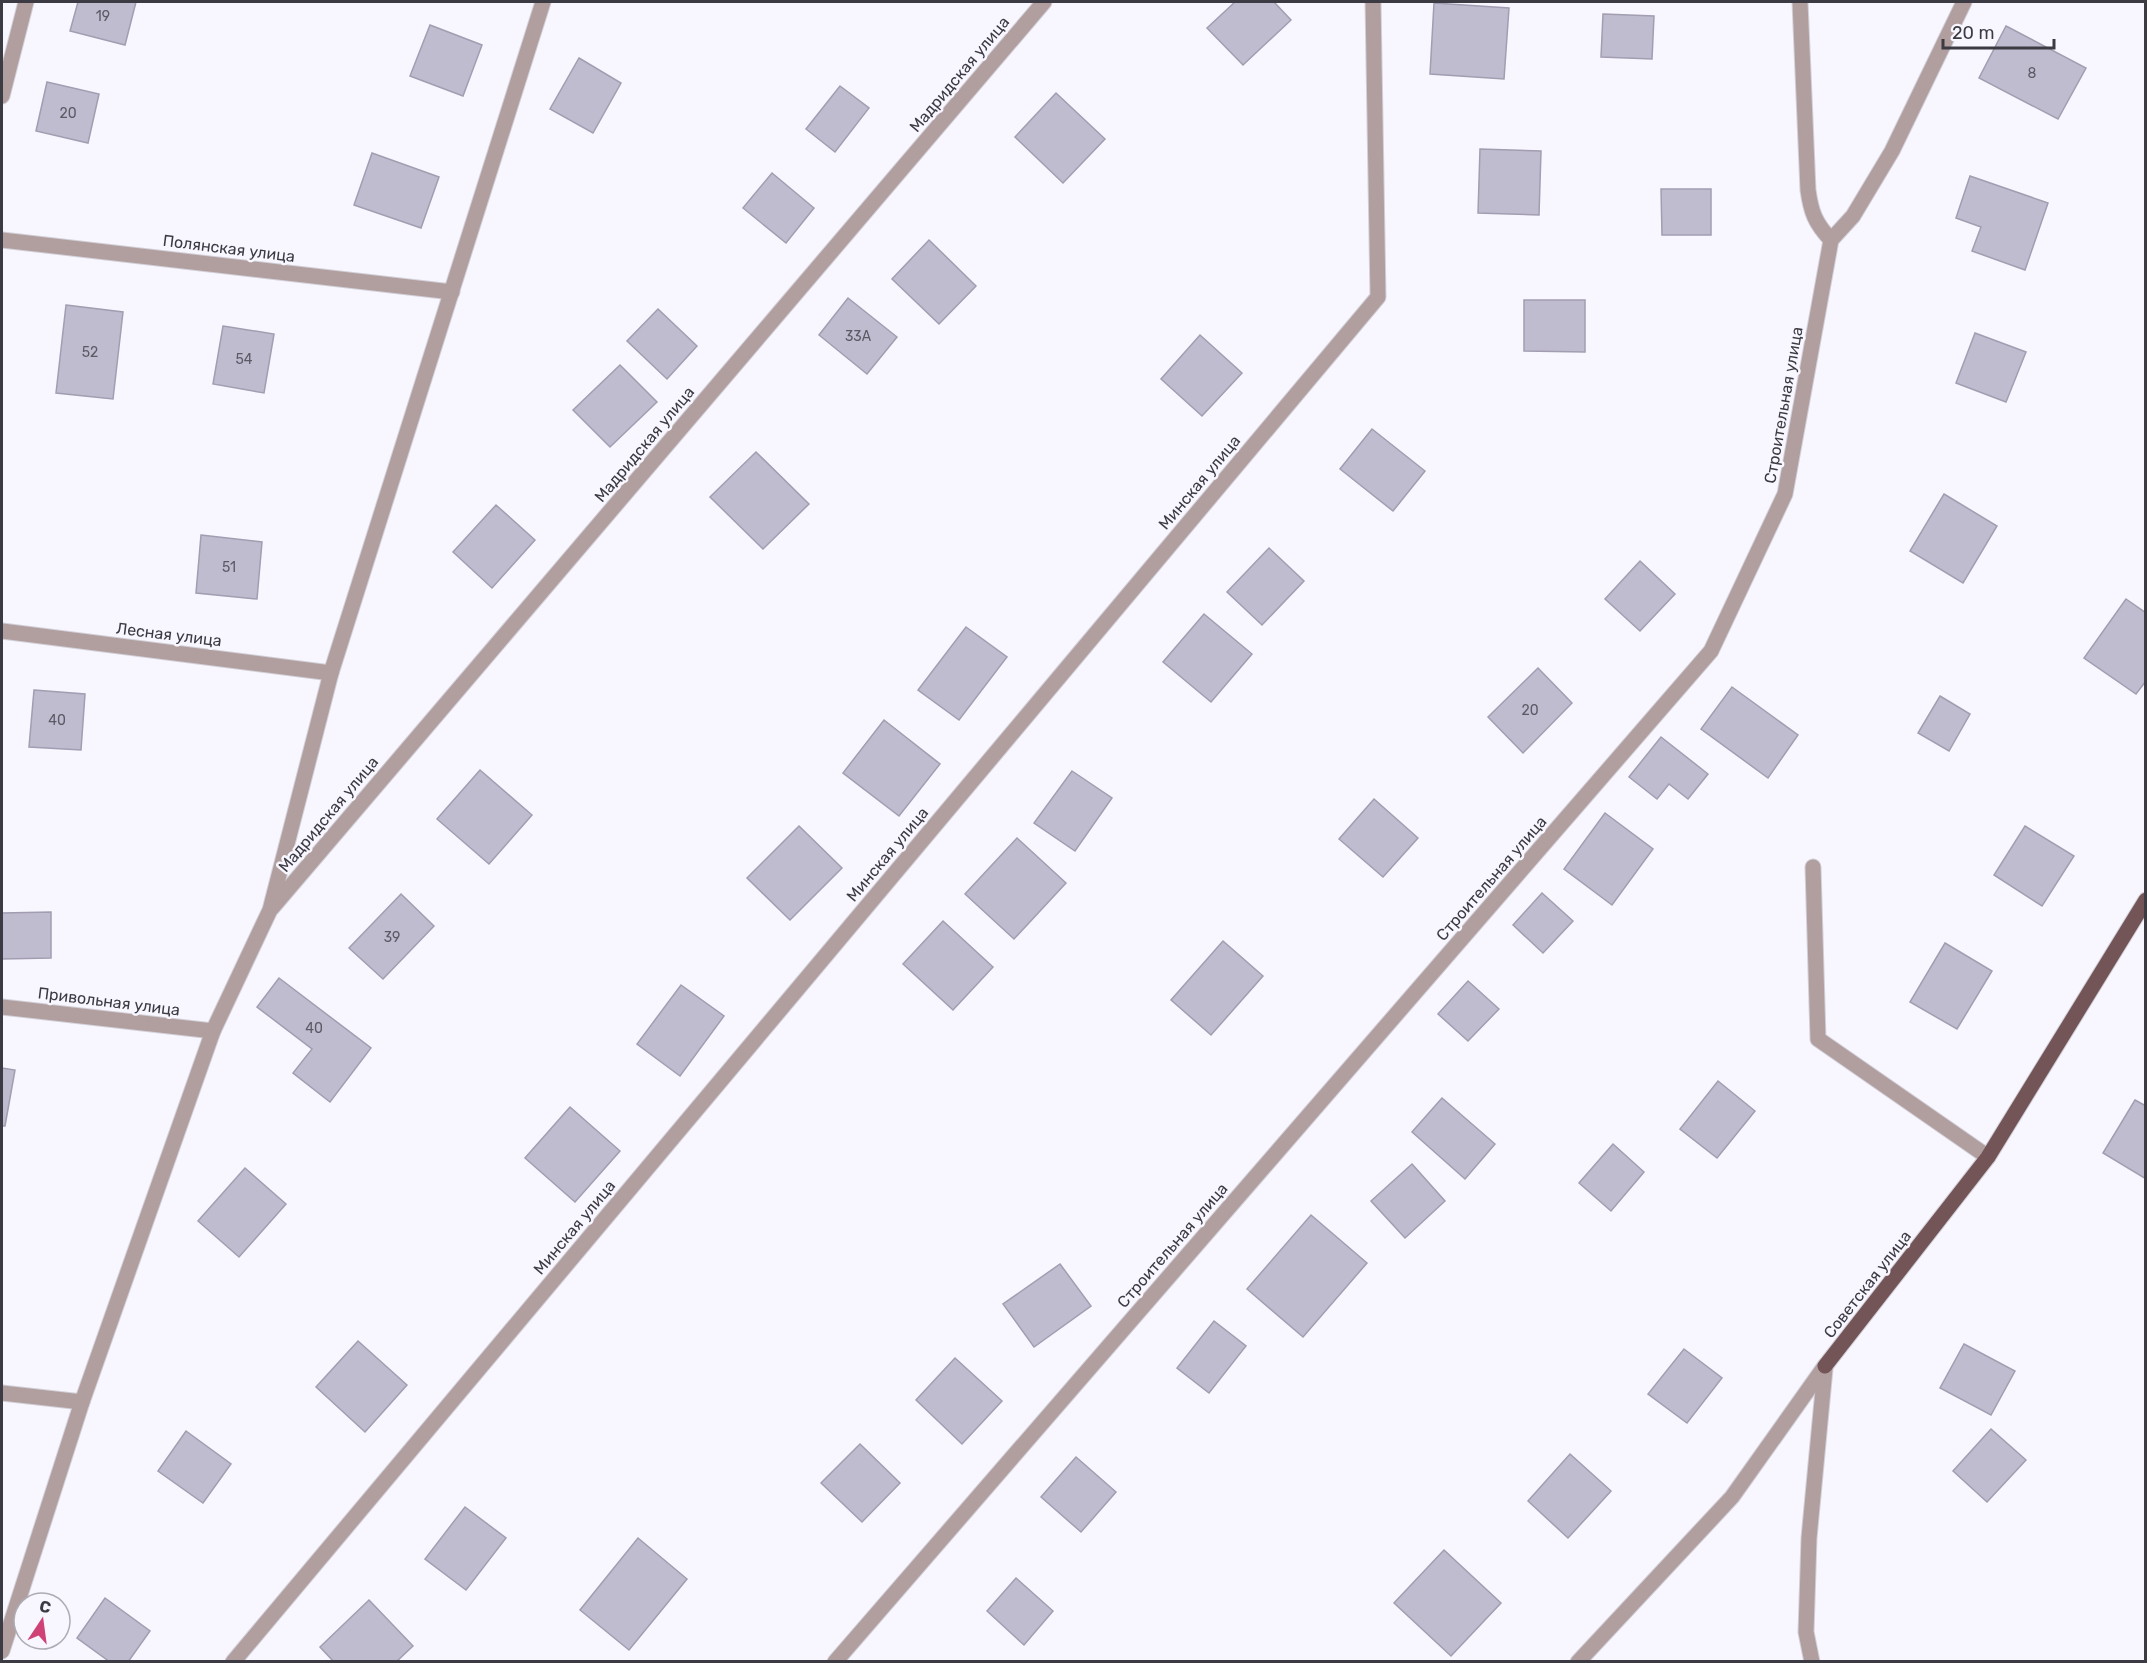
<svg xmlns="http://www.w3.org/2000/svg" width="2147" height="1663" viewBox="0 0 2147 1663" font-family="Rubik,sans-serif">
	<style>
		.building { fill: #c0bcd0; stroke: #a29db1; stroke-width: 1.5 }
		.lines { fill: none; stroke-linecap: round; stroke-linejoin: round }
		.minor-casing { stroke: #d2d0d8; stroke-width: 17 }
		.major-casing { stroke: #d2d0d8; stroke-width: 17 }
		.minor { stroke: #b19e9f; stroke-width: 15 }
		.major { stroke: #745557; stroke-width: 15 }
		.labels { text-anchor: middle; stroke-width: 5; stroke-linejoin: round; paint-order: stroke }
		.number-label { font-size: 14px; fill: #5d5a66 }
		.street-label { font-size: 16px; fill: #3c3a42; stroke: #f8f6fe }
	</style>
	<rect width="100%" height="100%" fill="#f8f6fe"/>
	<g class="building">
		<polygon points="78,2 136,2 125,45 70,31"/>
		<polygon points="1235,2 1274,2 1291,20 1243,65 1207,28"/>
		<polygon points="1434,3 1509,8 1504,79 1430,74"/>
		<polygon points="1603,14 1654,16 1652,59 1601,57"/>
		<polygon points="430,25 482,45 463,96 410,76"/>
		<polygon points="2006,26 2086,68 2058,119 1979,78"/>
		<polygon points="579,58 621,83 593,133 550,109"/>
		<polygon points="47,82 99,94 88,143 36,131"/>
		<polygon points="840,86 869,108 835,152 806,129"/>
		<polygon points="1056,93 1105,139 1063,183 1015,137"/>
		<polygon points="1480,149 1541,151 1539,215 1478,213"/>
		<polygon points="372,153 439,177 421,228 354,205"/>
		<polygon points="772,173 814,208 786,243 743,208"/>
		<polygon points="1970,176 2048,203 2025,270 1972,251 1981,227 1956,218"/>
		<polygon points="1661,189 1711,189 1711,235 1662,235"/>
		<polygon points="929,240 976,286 939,324 892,279"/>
		<polygon points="848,298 897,337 867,374 819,335"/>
		<polygon points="1524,300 1585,300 1585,352 1524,351"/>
		<polygon points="66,305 123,312 113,399 56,393"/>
		<polygon points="658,309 697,346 667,379 627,341"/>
		<polygon points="223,326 274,334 264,393 213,384"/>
		<polygon points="1975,333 2026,352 2006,402 1956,383"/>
		<polygon points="1200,335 1242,373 1202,416 1161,379"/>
		<polygon points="620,365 657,402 610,447 573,410"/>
		<polygon points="1372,429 1425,471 1393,511 1340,469"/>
		<polygon points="756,452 809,504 763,549 710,497"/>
		<polygon points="1944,494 1997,526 1963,583 1910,551"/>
		<polygon points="496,505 535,540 492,588 453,552"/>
		<polygon points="201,535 262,542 257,599 196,593"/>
		<polygon points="1269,548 1304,581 1262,625 1227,592"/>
		<polygon points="1640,561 1675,594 1640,631 1605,599"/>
		<polygon points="2126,599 2146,613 2146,681 2136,694 2084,658"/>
		<polygon points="1204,614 1252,654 1211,702 1163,662"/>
		<polygon points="966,627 1007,657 959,720 918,690"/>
		<polygon points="1538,668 1572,703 1523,753 1488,717"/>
		<polygon points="1732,687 1798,735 1768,778 1701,729"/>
		<polygon points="34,690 85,694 81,750 29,747"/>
		<polygon points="1940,696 1970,714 1949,751 1918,733"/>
		<polygon points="884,720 940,764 899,816 843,773"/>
		<polygon points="1661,737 1708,774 1688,799 1669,784 1657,799 1629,777"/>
		<polygon points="480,770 532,815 489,864 437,819"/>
		<polygon points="1072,771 1112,798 1075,851 1034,823"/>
		<polygon points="1374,799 1418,838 1383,877 1339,839"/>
		<polygon points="1605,813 1653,849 1612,905 1564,869"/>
		<polygon points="799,826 842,868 790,920 747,878"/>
		<polygon points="2025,826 2074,856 2042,906 1994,875"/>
		<polygon points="1017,838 1066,883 1014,939 965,894"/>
		<polygon points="1542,893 1573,921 1543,953 1513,925"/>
		<polygon points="401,894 434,926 383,979 349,948"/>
		<polygon points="51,912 51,958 2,959 2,913"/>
		<polygon points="943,921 993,967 953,1010 903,964"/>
		<polygon points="1223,941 1263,976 1211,1035 1171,1000"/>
		<polygon points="1945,943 1992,971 1957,1029 1910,1002"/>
		<polygon points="279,978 371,1048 330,1102 293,1073 312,1049 257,1007"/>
		<polygon points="1468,981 1499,1009 1468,1041 1438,1014"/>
		<polygon points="681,985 724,1016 680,1076 637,1044"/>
		<polygon points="2,1068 15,1070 5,1126 2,1126"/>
		<polygon points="1718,1081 1755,1111 1717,1158 1680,1129"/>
		<polygon points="1442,1098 1495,1144 1465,1179 1412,1132"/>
		<polygon points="2135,1100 2146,1106 2146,1179 2103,1153"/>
		<polygon points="570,1107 620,1151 575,1202 525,1158"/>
		<polygon points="1613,1144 1644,1172 1611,1211 1579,1183"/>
		<polygon points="1412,1164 1445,1201 1405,1238 1371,1201"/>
		<polygon points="245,1168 286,1204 239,1257 198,1221"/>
		<polygon points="1311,1215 1367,1263 1303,1337 1247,1289"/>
		<polygon points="1060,1264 1091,1306 1034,1347 1003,1304"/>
		<polygon points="1214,1321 1246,1346 1209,1393 1177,1368"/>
		<polygon points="358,1341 407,1385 365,1432 316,1387"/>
		<polygon points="1964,1344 2015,1371 1991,1415 1940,1388"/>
		<polygon points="1684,1349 1722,1378 1687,1423 1648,1394"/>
		<polygon points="955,1358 1002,1401 962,1444 916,1400"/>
		<polygon points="1991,1429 2026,1460 1987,1502 1953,1471"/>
		<polygon points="186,1431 231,1464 203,1503 158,1471"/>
		<polygon points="860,1444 900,1483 862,1522 821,1483"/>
		<polygon points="1570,1454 1611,1491 1568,1538 1528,1501"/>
		<polygon points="1076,1457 1116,1492 1081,1532 1041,1497"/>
		<polygon points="465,1507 506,1538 466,1590 425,1559"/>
		<polygon points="638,1538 687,1579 629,1650 580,1610"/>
		<polygon points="1444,1550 1501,1603 1451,1656 1394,1603"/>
		<polygon points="1016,1578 1053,1611 1024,1645 987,1611"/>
		<polygon points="105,1598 150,1631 128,1662 110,1662 77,1638"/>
		<polygon points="369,1600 413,1646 396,1662 334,1662 320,1647"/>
	</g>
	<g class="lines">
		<g class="minor-casing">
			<g id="minor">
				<path d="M 1800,2 L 1808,190 C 1811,212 1815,223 1831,240"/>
				<polyline points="2,96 26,2"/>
				<polyline points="2,240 452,292"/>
				<polyline points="2,631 331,673"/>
				<polyline points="1813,867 1818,1039 1988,1157"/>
				<polyline points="272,908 1044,2"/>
				<polyline points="2,1007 213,1031"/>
				<polyline points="2,1393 82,1402"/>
				<polyline points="2,1651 82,1402 213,1031 270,910 331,673 543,2"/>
				<polyline points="233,1662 1378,297 1373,2"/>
				<polyline points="835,1662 1711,651 1785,494 1831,240 1853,216 1892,151 1964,2"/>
				<polyline points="1578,1662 1732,1497 1825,1366"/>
				<polyline points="1812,1662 1806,1632 1809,1538 1825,1369"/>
			</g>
		</g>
		<g class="major-casing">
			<polyline id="major" points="1825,1366 1988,1157 2146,900"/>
		</g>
		<use href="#minor" class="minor"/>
		<use href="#major" class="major"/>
	</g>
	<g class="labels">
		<g class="number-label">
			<text x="103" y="21">19</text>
			<text x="2032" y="78">8</text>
			<text x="68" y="118">20</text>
			<text x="858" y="341">33А</text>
			<text x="90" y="357">52</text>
			<text x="244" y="364">54</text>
			<text x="229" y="572">51</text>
			<text x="1530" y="715">20</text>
			<text x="57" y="725">40</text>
			<text x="392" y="942">39</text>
			<text x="314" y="1033">40</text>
		</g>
		<g class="street-label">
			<text transform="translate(959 74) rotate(-50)" y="6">Мадридская улица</text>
			<text transform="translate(229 248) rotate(7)" y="6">Полянская улица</text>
			<text transform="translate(1783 405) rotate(-80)" y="6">Строительная улица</text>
			<text transform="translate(644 444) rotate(-50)" y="6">Мадридская улица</text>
			<text transform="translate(1199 482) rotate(-50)" y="6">Минская улица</text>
			<text transform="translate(169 634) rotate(7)" y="6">Лесная улица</text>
			<text transform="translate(328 814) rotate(-50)" y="6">Мадридская улица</text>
			<text transform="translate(887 854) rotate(-50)" y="6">Минская улица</text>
			<text transform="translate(1491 878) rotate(-49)" y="6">Строительная улица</text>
			<text transform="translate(109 1001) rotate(7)" y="6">Привольная улица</text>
			<text transform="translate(574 1227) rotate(-50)" y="6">Минская улица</text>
			<text transform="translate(1172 1245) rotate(-49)" y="6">Строительная улица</text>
			<text transform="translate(1867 1284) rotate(-52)" y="6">Советская улица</text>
		</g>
	</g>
	<rect width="2147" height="1663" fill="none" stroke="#3c3a42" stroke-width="6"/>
	<g transform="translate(42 1621) rotate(13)"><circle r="28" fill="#f8f6fe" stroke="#adabb3" stroke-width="1.5"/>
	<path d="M0-4.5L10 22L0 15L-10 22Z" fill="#ce4276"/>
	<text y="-9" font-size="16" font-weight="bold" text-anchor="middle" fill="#3c3a42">С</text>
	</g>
	<path d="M1943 39v9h111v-9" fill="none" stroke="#3c3a42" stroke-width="3"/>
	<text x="1952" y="39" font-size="18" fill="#3c3a42" stroke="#f8f6fe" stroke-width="4.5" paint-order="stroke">20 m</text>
</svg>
